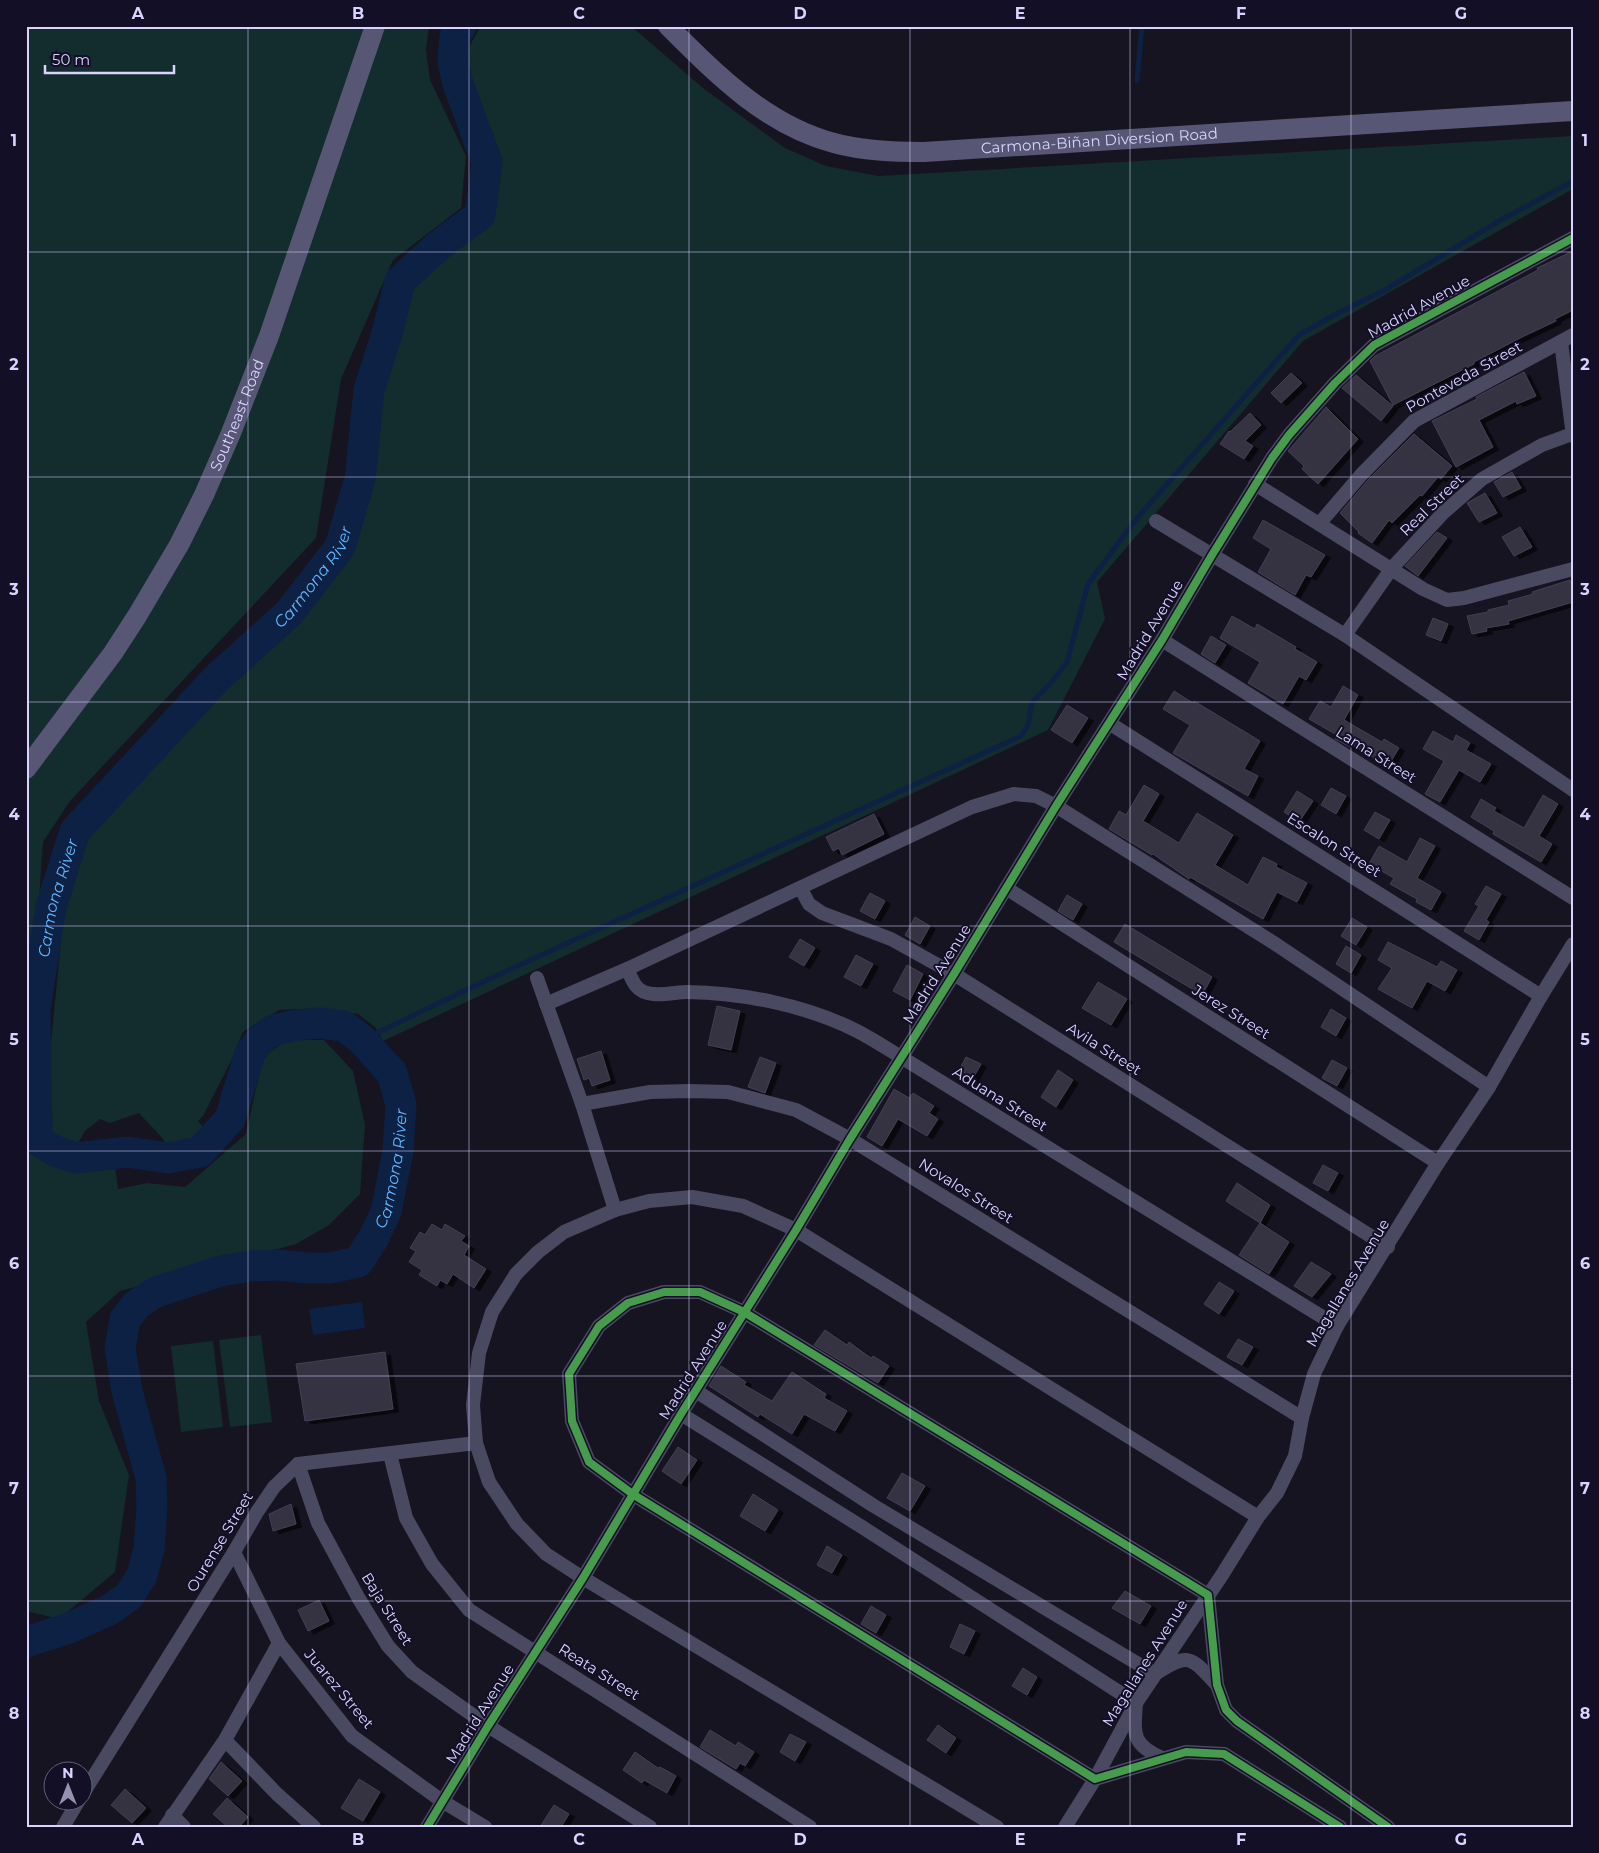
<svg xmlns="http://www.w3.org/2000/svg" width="1599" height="1853" viewBox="0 0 1599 1853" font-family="Montserrat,sans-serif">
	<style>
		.green { fill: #132c2d }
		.water { fill: #0d2144 }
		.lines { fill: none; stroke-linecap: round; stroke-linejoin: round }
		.stream { stroke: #0d2144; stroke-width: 5 }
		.river { stroke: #0d2144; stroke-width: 31 }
		.building { fill: #343243; stroke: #433f54; filter: url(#shadow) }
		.street { stroke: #4a4962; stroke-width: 14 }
		.secondary { stroke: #575674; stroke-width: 20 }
		.cycleway-casing { stroke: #130f26; stroke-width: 11 }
		.cycleway { stroke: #469c4c; stroke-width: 8 }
		.grid { fill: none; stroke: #d9d4ff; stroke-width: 1; stroke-opacity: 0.55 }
		.labels { text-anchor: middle; stroke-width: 4; stroke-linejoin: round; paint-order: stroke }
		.street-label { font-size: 15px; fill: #d9d4ff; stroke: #130f26 }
		.water-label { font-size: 16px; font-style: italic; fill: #62b6ff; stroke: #130f26 }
		.neatline { fill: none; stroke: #d9d4ff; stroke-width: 2 }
		.grid-label { font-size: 16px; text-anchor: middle; font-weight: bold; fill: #d9d4ff }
	</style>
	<defs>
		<filter id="shadow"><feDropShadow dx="5.5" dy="3" stdDeviation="0" flood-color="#0009"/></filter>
	</defs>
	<rect width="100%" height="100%" fill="#161421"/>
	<g class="green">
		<polygon points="26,26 429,26 426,50 430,80 466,156 461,208 393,260 341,379 316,538 70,801 43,842 29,1039 27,1144 69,1165 82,1169 100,1165 115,1166 118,1189 147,1183 185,1187 246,1134 263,1057 287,1040 324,1040 353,1071 365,1125 360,1194 329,1225 296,1244 120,1291 86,1322 99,1401 129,1475 115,1572 59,1619 26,1611"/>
		<path d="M 481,26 L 631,26 L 703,88 L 785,148 L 826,166 L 878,176 L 1573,136 L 1573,189 L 1303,341 L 1097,582 L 1105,619 L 1048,730 L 383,1041 L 376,1028 L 358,1014 L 318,1008 L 279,1010 L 243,1032 L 231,1061 L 203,1116 L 198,1121 L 205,1130 C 195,1141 181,1142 167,1145 C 158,1131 149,1125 139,1113 L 110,1123 L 100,1119 L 85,1131 L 74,1150 L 42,1135 L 66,889 L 93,829 L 208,706 L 289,632 L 343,564 L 367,488 L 377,404 L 409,286 L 488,219 L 500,164 L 494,136 L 472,88 L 466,52 Z"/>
		<polygon points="261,1335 272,1422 230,1427 219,1340"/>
		<polygon points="213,1341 223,1427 181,1432 171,1346"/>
	</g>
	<polygon class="water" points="362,1302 365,1328 313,1335 309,1309"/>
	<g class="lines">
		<g class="stream">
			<polyline points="1137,80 1142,26"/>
			<polyline points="362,1040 489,979 1021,736 1028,725 1032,702 1050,684 1067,662 1088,584 1137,518 1299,335 1338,313 1385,290 1501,220 1573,181"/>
		</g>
		<path class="river" id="s1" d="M 26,1642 L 69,1628 L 109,1610 L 129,1596 L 142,1575 L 149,1549 L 152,1509 L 151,1478 L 127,1391 L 120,1348 L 125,1319 L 137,1304 L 156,1292 L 221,1271 L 251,1266 L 278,1265 L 308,1268 L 330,1268 L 358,1262 L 373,1239 L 386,1212 L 398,1151 L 401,1105 L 392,1073 L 362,1040 L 344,1026 L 320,1023 L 297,1025 L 274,1030 L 261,1039 L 250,1053 L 230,1119 L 200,1152 L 168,1158 L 127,1152 L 77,1158 L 55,1151 L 37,1140 L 35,1008 L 51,907 L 75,831 L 217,678 L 289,613 L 340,547 L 360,479 L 369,390 L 388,330 L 400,281 L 438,246 L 480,215 L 487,162 L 458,84 L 453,62 L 455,36 L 461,26"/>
	</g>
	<g class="building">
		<polygon points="1573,251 1573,310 1555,319 1556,321 1522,337 1474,362 1474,364 1393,405 1370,361 1375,356 1538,270 1537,268"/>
		<polygon points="1524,372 1536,396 1517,404 1516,401 1479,420 1493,447 1456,467 1432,421 1477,399 1476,397"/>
		<polygon points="1291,373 1302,383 1281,403 1271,393"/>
		<polygon points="1356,375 1393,406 1381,421 1342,388"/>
		<polygon points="1326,407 1358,439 1318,484 1302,469 1304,466 1288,451"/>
		<polygon points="1250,413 1261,425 1245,441 1253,446 1244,459 1220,444 1229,431 1230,432"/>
		<polygon points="1414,434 1452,466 1441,479 1438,477 1422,496 1420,495 1392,523 1389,520 1372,543 1358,533 1359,532 1340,513 1367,481"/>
		<polygon points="1512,472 1521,488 1503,497 1494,482"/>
		<polygon points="1485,493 1497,513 1479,522 1467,503"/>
		<polygon points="1263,520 1325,555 1311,577 1306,575 1295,595 1258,572 1271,549 1253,538"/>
		<polygon points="1520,527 1532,547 1514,556 1502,537"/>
		<polygon points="1437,532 1447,538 1418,576 1405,566"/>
		<polygon points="1570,580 1573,591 1573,602 1508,621 1509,624 1486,628 1487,631 1472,634 1467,616 1488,612 1488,610 1509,605 1508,601 1533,594 1532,592"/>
		<polygon points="1232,616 1255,629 1257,624 1296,647 1295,649 1317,662 1306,680 1299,676 1283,704 1248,683 1260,662 1220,638"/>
		<polygon points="1433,618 1448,624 1441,641 1426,635"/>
		<polygon points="1211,636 1226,645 1215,663 1201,654"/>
		<polygon points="1343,686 1358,695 1344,720 1382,742 1384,739 1399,748 1388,766 1352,745 1350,747 1341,742 1335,739 1337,735 1309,719 1320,701 1331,707"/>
		<polygon points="1174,691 1193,703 1194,701 1260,741 1244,769 1258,776 1248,796 1173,753 1190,725 1163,709"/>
		<polygon points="1067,705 1088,718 1072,743 1051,730"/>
		<polygon points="1433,731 1453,742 1456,735 1470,743 1466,750 1491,764 1480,782 1459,770 1440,802 1425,794 1444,761 1423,749"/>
		<polygon points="1144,785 1159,794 1143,821 1179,843 1197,813 1233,835 1215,865 1248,885 1263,857 1277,864 1276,867 1307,883 1297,902 1277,892 1263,919 1190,877 1189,879 1153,854 1152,855 1109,829 1119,811 1126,815"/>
		<polygon points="1331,788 1346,796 1336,814 1321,805"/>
		<polygon points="1297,791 1313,801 1299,822 1284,812"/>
		<polygon points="1543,795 1558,804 1539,836 1552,844 1541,862 1493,834 1494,831 1471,817 1481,799 1496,808 1494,811 1524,828"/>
		<polygon points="1375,812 1390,820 1379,839 1364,830"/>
		<polygon points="874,814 884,834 842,855 839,848 833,851 826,837"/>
		<polygon points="1420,838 1435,846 1417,878 1441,892 1431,910 1416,902 1417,899 1390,884 1394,878 1369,864 1379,846 1407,862"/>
		<polygon points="1486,886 1501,894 1486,920 1489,922 1479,940 1464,931 1479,906 1475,904"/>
		<polygon points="870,893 885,901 875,919 860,911"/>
		<polygon points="1067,895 1082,904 1073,920 1058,911"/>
		<polygon points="915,917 930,926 920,944 905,935"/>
		<polygon points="1352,918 1367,927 1356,945 1341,936"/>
		<polygon points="1125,924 1212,977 1202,995 1114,942"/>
		<polygon points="800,939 815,948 804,966 789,957"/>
		<polygon points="1388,942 1437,967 1441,961 1457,970 1445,991 1427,981 1412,1008 1378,989 1392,968 1378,960"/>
		<polygon points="1346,946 1361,955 1351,973 1336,964"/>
		<polygon points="856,955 873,964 861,986 844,977"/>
		<polygon points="907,965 923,974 910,1000 893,991"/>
		<polygon points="1098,982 1127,999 1111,1025 1082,1008"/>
		<polygon points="717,1006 740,1011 731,1050 708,1045"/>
		<polygon points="1331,1009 1346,1018 1336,1036 1321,1027"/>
		<polygon points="601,1051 610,1080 592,1086 589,1078 584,1080 577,1059"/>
		<polygon points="760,1057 776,1063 765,1093 748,1087"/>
		<polygon points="966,1057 981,1064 972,1080 958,1072"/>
		<polygon points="1332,1060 1347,1068 1337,1086 1322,1078"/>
		<polygon points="1058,1070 1073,1080 1056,1107 1041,1097"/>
		<polygon points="894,1089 909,1098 913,1093 934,1106 929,1113 938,1119 927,1136 898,1119 882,1146 867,1137"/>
		<polygon points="1323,1165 1338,1173 1328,1191 1313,1183"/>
		<polygon points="1237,1183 1270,1205 1260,1223 1226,1201"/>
		<polygon points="1260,1223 1289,1242 1269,1274 1239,1255"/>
		<polygon points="432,1224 442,1230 445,1224 465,1236 461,1241 469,1246 464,1255 486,1269 474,1288 453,1274 447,1284 440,1280 437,1286 419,1275 422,1270 409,1262 416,1251 410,1248 420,1232 425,1235"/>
		<polygon points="1311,1262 1331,1274 1312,1297 1294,1286"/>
		<polygon points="1219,1282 1234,1291 1219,1314 1204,1304"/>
		<polygon points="825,1330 847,1345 849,1342 871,1358 873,1356 889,1366 878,1383 814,1345"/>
		<polygon points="1238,1339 1253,1347 1242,1365 1227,1357"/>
		<polygon points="385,1352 393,1409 305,1421 296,1364"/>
		<polygon points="721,1366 746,1382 744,1385 772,1401 792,1372 826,1394 824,1398 847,1411 835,1431 804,1414 792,1434 760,1414 758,1417 709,1386"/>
		<polygon points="678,1447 697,1460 681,1484 662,1471"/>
		<polygon points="902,1473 925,1486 910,1511 887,1498"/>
		<polygon points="753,1494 778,1510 765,1531 740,1516"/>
		<polygon points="291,1504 296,1524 273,1531 269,1514"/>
		<polygon points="827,1546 842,1555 832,1573 817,1565"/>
		<polygon points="1125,1591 1151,1606 1140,1624 1112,1608"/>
		<polygon points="319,1600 329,1621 308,1631 298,1610"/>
		<polygon points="871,1606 886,1615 876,1633 861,1624"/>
		<polygon points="960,1624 975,1631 964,1654 950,1647"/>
		<polygon points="1023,1668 1037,1677 1027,1695 1012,1686"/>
		<polygon points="938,1725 956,1738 946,1753 927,1740"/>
		<polygon points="710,1730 736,1746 738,1742 754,1752 745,1766 740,1763 736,1769 700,1747"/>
		<polygon points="790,1734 806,1742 795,1761 780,1752"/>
		<polygon points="635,1752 658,1768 660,1767 676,1776 667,1793 644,1780 642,1783 623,1770"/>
		<polygon points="221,1762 242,1781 228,1796 209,1779"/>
		<polygon points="359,1779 380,1792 363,1821 341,1808"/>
		<polygon points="125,1789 146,1808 132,1823 111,1805"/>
		<polygon points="227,1798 248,1817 239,1827 228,1827 213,1814"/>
		<polygon points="554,1805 569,1814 561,1827 540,1827"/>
	</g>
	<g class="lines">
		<g class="street">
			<polyline points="1561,342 1573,436"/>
			<polyline points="1255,484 1423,589 1447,600 1464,598 1573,569"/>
			<polyline points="1156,521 1345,635 1573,790"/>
			<polyline points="1319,524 1361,475 1414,421 1573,335"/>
			<polyline points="1345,635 1392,568 1443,513 1482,479 1542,445 1572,434"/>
			<polyline points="1162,640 1573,898"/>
			<polyline points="1109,723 1541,996"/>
			<polyline points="1006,888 1438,1163"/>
			<polyline points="801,889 809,904 822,913 891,939 954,974 1388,1247"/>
			<path d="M 627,969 C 630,974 632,981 636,986 C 647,1000 673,992 687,992 C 743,993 805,1005 855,1030 C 871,1038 886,1048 901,1057 L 1337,1326"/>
			<polyline points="537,978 582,1104 615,1210"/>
			<polyline points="546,1004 627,969 972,807 1014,794 1036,796 1056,806 1277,945 1489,1087"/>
			<polyline points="582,1104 650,1092 689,1091 728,1092 796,1110 850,1139 1302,1418"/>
			<path d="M 696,1391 L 874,1506 L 1155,1674 C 1189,1652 1190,1656 1217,1685"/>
			<path d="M 681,1414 L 862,1527 L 1136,1703 C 1134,1734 1131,1744 1162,1758"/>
			<polyline points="390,1454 406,1518 432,1564 469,1610 810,1827"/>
			<polyline points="298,1464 318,1523 359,1599 388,1646 412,1672 488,1726 650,1827"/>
			<polyline points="234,1552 279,1643 352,1736 442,1801 485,1827"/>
			<polyline points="225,1740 277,1794 314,1827"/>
			<polyline points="82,1795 234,1552 257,1512 274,1487 298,1464 476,1443"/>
			<polyline points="172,1815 184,1827"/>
			<polyline points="63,1827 79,1800"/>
			<polyline points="165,1827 225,1740 279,1643"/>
			<polyline points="427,1827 488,1726 583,1578 681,1414 796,1230 850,1139 954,974 1056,806 1162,640 1212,555 1272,458 1289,435 1335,383 1374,345 1573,238"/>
			<polyline points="997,1827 583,1578 546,1554 517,1524 489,1482 476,1443 473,1405 479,1353 492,1312 516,1274 538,1252 564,1232 615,1210 649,1201 692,1197 743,1206 796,1230 1258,1517"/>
			<polyline points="1065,1827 1095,1779 1136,1703 1222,1575 1258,1517 1277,1493 1295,1456 1302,1418 1314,1374 1337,1326 1438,1163 1489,1087 1541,996 1573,944"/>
			<polyline points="1340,1827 1224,1754 1186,1752 1095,1779 634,1495 589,1462 572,1421 569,1374 599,1326 628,1303 664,1292 700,1292 744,1312 1208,1595 1217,1685 1226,1710 1237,1721 1388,1827"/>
		</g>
		<g class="secondary">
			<path id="s2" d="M 668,26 C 716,74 766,125 834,143 C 863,151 894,152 924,152 L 1573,111"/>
			<path id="s3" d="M 26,769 L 113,653 L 137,616 L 179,545 L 204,495 L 231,433 L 269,336 L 375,26"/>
		</g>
		<g class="cycleway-casing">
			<g id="cycleway">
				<polyline points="427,1827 488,1726 583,1578 681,1414 796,1230 850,1139 954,974 1056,806 1162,640 1212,555 1272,458 1289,435 1335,383 1374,345 1573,238"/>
				<polyline points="1340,1827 1224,1754 1186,1752 1095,1779 634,1495 589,1462 572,1421 569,1374 599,1326 628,1303 664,1292 700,1292 744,1312 1208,1595 1217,1685 1226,1710 1237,1721 1388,1827"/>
			</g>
		</g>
		<use href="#cycleway" class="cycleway"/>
	</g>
	<path class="grid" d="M 248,26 L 248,1827M 469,26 L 469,1827M 689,26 L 689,1827M 910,26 L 910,1827M 1130,26 L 1130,1827M 1351,26 L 1351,1827M 26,252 L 1573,252M 26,477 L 1573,477M 26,702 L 1573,702M 26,926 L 1573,926M 26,1151 L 1573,1151M 26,1376 L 1573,1376M 26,1601 L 1573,1601"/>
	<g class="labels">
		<g class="street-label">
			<text dy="5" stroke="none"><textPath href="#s2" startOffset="472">Carmona-Biñan Diversion Road</textPath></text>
			<text transform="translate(1419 307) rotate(-29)" y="5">Madrid Avenue</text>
			<text transform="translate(1464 377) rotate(-29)" y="5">Ponteveda Street</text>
			<text dy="5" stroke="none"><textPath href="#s3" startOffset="414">Southeast Road</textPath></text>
			<text transform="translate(1432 505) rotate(-44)" y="5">Real Street</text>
			<text transform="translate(1150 630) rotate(-59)" y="5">Madrid Avenue</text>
			<text transform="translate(1376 755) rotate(32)" y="5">Lama Street</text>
			<text transform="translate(1334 845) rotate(32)" y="5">Escalon Street</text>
			<text transform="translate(937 974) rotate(-58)" y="5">Madrid Avenue</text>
			<text transform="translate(1231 1012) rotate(32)" y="5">Jerez Street</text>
			<text transform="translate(1104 1049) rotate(32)" y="5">Avila Street</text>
			<text transform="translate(1000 1099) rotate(32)" y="5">Aduana Street</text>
			<text transform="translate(966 1191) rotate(32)" y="5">Novalos Street</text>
			<text transform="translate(1348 1283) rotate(-59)" y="5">Magallanes Avenue</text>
			<text transform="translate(693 1370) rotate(-58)" y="5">Madrid Avenue</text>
			<text transform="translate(220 1542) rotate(-59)" y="5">Ourense Street</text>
			<text transform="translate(387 1609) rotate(58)" y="5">Baja Street</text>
			<text transform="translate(1145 1663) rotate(-58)" y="5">Magallanes Avenue</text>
			<text transform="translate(599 1672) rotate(32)" y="5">Reata Street</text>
			<text transform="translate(339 1689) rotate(50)" y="5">Juarez Street</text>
			<text transform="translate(480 1714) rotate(-58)" y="5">Madrid Avenue</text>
		</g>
		<g class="water-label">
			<text dy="6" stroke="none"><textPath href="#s1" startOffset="1964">Carmona River</textPath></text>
			<text dy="6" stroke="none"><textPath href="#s1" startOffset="1545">Carmona River</textPath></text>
			<text dy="6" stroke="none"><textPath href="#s1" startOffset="749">Carmona River</textPath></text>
		</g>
	</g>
	<rect width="1599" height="1853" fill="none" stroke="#130f26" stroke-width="55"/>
	<g transform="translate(68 1786)"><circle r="24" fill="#130f26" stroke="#625e7d"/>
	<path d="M0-4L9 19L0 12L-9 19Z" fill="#9591b1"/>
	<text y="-8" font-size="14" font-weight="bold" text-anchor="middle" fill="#d9d4ff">N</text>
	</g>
	<path d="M45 65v8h129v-8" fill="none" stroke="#d9d4ff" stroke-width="2.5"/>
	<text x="52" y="65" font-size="15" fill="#d9d4ff" stroke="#130f26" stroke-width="4" paint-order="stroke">50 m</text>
	<rect x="28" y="28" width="1544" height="1798" class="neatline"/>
	<g class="grid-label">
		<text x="138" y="19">A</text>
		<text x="358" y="19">B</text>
		<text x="579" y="19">C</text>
		<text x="800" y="19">D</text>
		<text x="1020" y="19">E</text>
		<text x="1241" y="19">F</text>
		<text x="1461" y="19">G</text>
		<text x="14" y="146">1</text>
		<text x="1585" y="146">1</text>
		<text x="14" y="370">2</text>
		<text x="1585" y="370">2</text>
		<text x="14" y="595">3</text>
		<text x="1585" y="595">3</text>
		<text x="14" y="820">4</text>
		<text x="1585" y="820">4</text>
		<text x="14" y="1045">5</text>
		<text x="1585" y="1045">5</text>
		<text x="14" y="1269">6</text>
		<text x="1585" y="1269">6</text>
		<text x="14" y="1494">7</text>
		<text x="1585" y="1494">7</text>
		<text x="14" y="1719">8</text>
		<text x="1585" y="1719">8</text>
		<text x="138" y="1845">A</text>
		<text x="358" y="1845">B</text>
		<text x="579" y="1845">C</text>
		<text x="800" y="1845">D</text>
		<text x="1020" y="1845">E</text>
		<text x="1241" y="1845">F</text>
		<text x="1461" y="1845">G</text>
	</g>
</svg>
